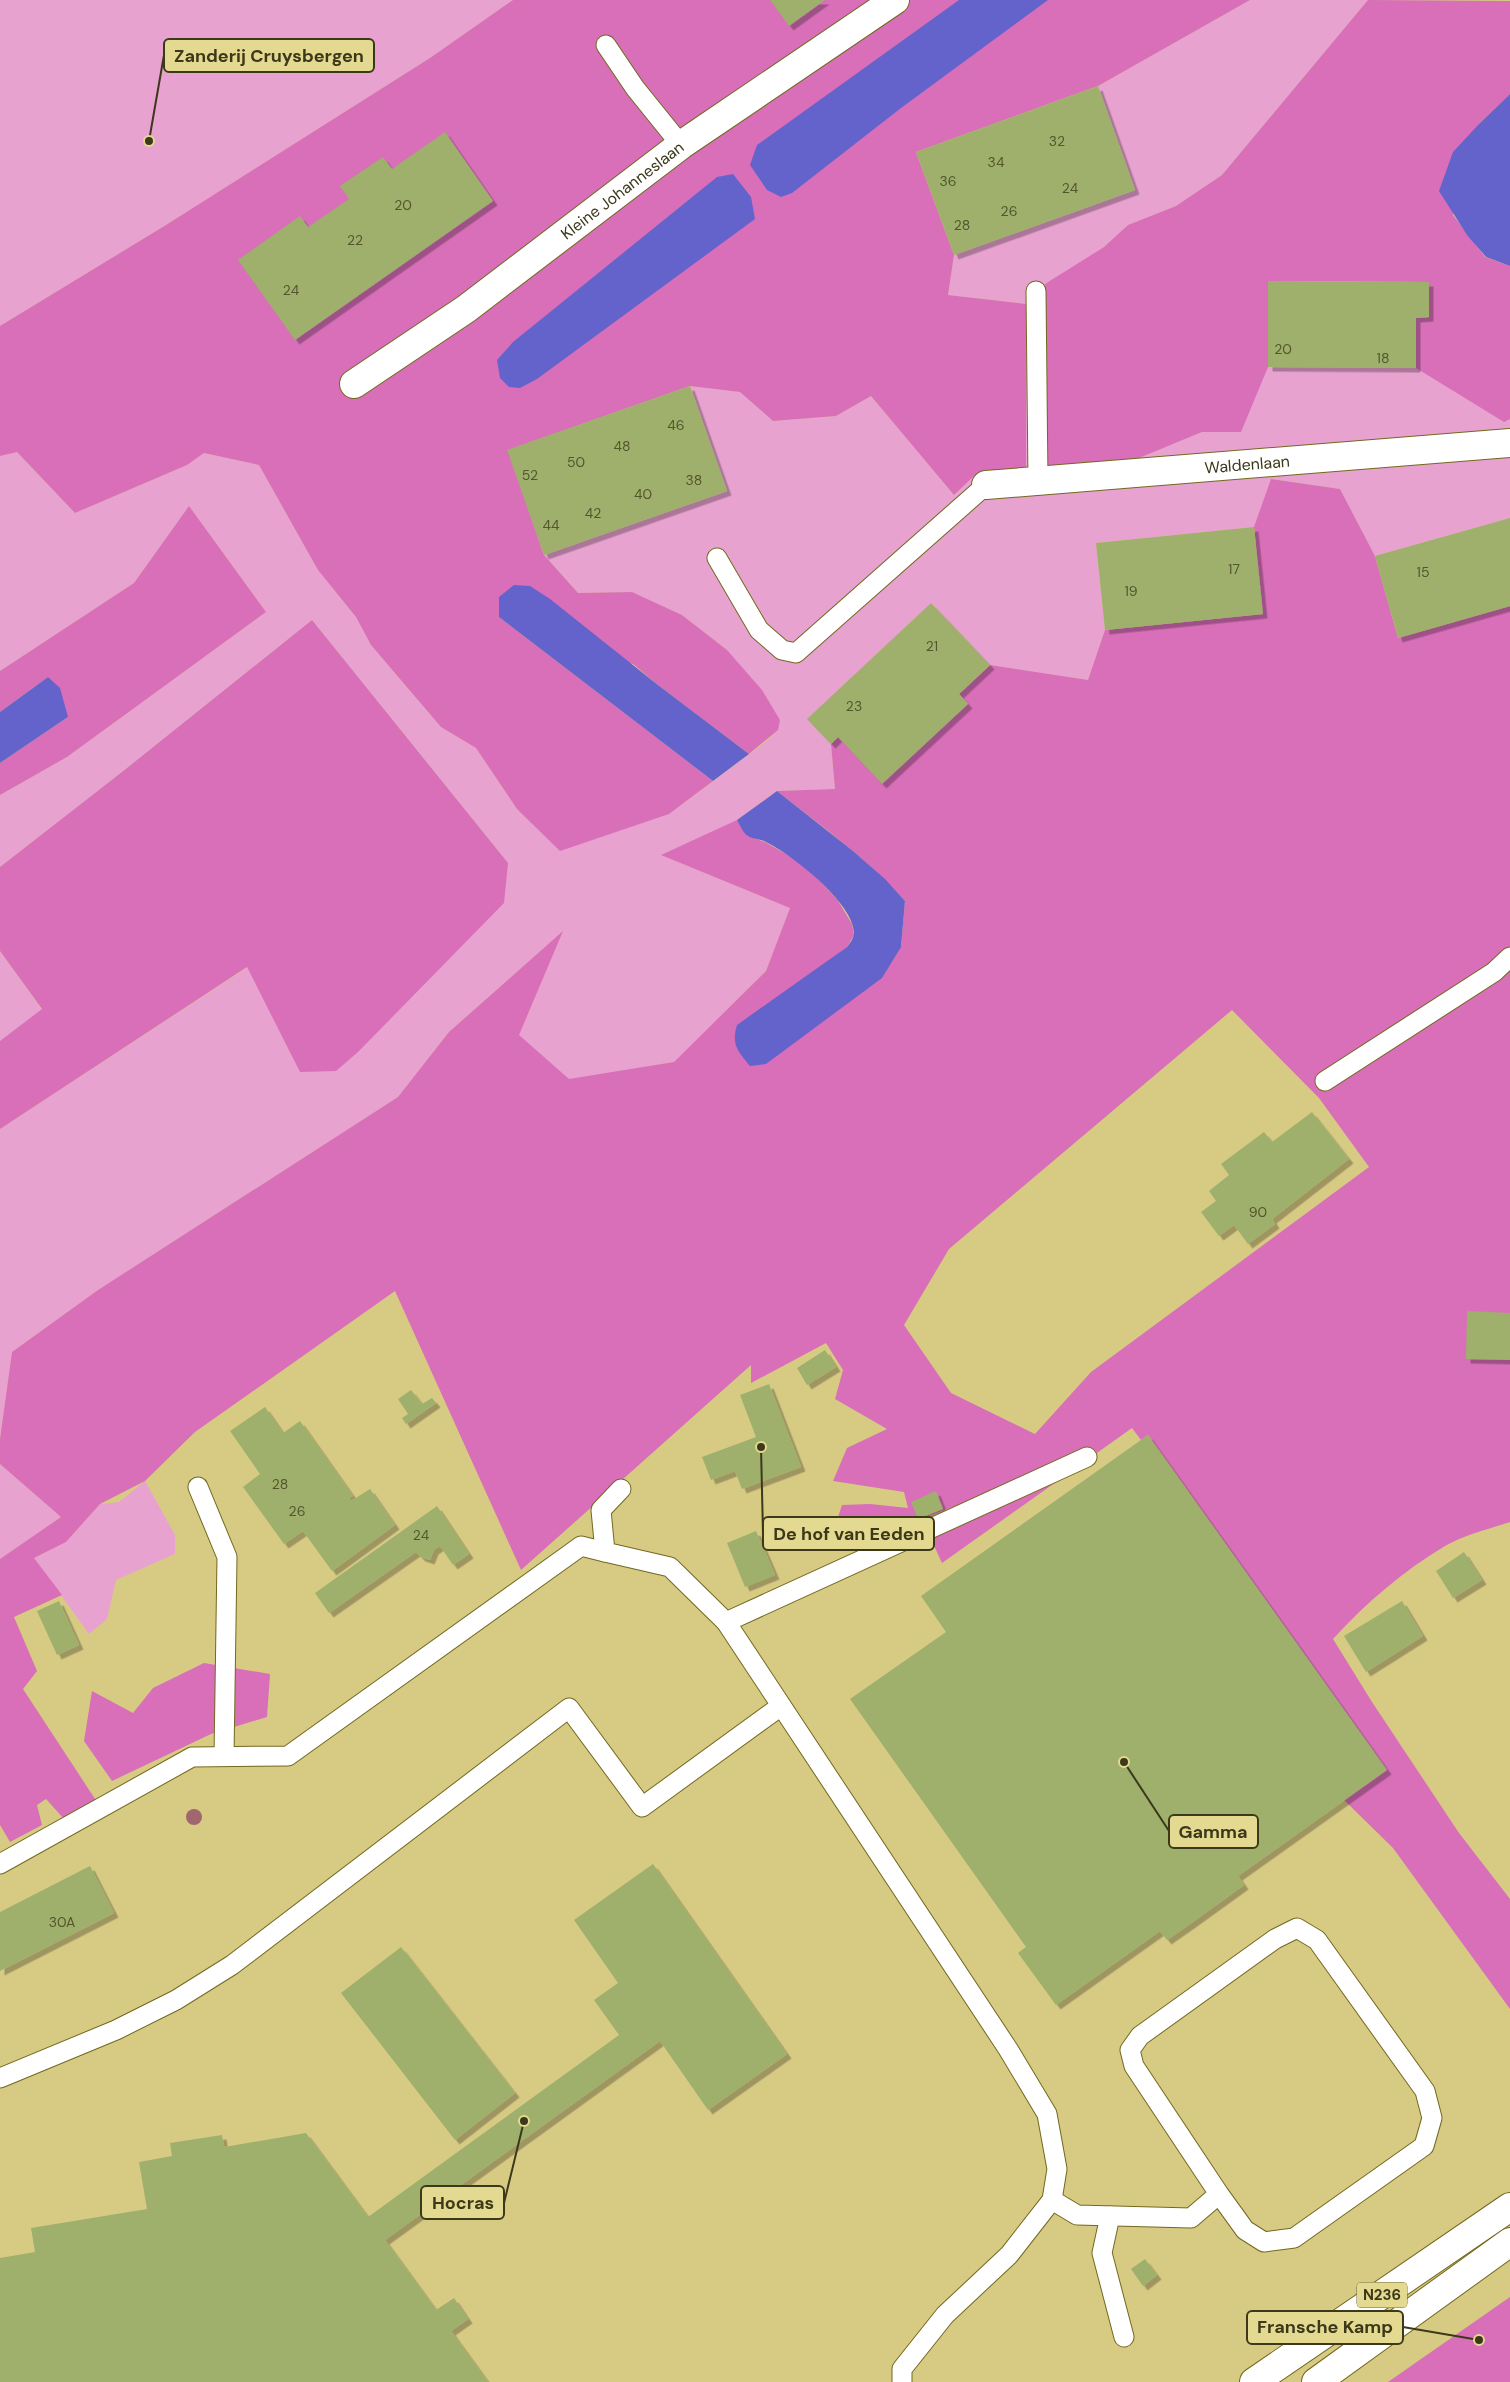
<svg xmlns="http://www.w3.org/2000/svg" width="1510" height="2382" viewBox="0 0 1510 2382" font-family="'DM Sans',sans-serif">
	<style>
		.green { fill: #e8a2cf }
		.forest { fill: #d86fb8; fill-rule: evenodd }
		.water { fill: #6463cc }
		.building { fill: #9eb06c; filter: url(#shadow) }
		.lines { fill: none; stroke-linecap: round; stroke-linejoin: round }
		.service-casing { stroke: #73681f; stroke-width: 21 }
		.minor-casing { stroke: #73681f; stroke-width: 30 }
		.primary-casing { stroke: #73681f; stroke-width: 30 }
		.service { stroke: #fff; stroke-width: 19 }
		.minor { stroke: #fff; stroke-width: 28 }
		.primary { stroke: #fff; stroke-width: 28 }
		.tree { fill: #a1666f }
		.labels { text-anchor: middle; stroke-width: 5; stroke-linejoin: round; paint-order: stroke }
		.number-label { font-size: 14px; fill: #54562e }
		.shield { fill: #e4d990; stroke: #6e683d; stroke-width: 1 }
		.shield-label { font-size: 15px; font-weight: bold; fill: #3c381a }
		.street-label { font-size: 16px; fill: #3c381a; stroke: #e4d990 }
		.leader { fill: none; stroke: #3c381a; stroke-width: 2 }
		.callout-dot { fill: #3c381a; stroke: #e4d990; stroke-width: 2 }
		.callout { fill: #e4d990; stroke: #3c381a; stroke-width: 2 }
		.callout-label { font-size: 18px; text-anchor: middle; font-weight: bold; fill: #3c381a }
	</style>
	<defs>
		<filter id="shadow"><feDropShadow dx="4.5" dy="4.5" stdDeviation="0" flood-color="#0004"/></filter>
	</defs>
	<rect width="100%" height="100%" fill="#d7cb84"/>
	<g class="green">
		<polygon points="0,0 513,0 430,58 166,225 0,326"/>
		<polygon points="1250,0 1368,0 1222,175 1176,206 1128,225 1104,247 1084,260 1139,458 1202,432 1241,432 1268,281 1429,282 1429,317 1417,318 1504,421 1510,419 1510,518 1375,556 1340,489 1272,479 1254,527 1096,543 1105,630 1088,680 990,665 931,603 808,719 831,744 835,789 777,791 733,823 662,855 790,908 766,971 674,1062 569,1080 518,1035 562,932 449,1032 398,1097 98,1290 12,1352 0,1439 0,1129 248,967 300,1072 508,863 312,620 122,772 0,867 0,795 67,757 266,612 189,506 134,583 0,671 0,456 17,452 75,513 187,465 204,453 259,465 318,570 356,617 371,645 441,727 476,748 517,809 669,814 763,744 778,730 727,650 682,615 632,592 578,593 544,555 727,491 690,386 740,392 773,421 836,416 871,396 954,495 975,475 1008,470 1025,470 1026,304 948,295 954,255 1135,190 1098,86"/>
		<polygon points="0,951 42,1010 0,1041"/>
		<polygon points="0,1464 61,1517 0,1559"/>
		<polygon points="145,1481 175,1535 175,1554 116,1580 107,1619 89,1634 34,1558 66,1542 100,1504 119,1502"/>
	</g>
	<g class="forest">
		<polygon points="513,0 1250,0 1098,86 916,152 954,255 948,295 1026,304 1026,470 1008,470 975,475 954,495 871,396 836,416 773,421 740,392 690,386 508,450 544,555 578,593 632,592 682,615 727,650 762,690 780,720 778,730 749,754 658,685 633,664 499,617 713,781 669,814 560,851 517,809 476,748 441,727 371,645 356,617 318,570 259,465 204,453 187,465 75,513 17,452 0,456 0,326 166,225 430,58"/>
		<polygon points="1368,0 1510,1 1510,94 1479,124 1453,215 1485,257 1510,266 1510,419 1504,422 1416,368 1416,318 1429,317 1429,282 1269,281 1268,367 1241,432 1202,432 1139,458 1047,466 1045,284 1104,247 1128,225 1176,206 1222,175"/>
		<path d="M 1271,479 L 1340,489 L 1375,556 L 1398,638 L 1510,606 L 1510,1522 C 1489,1529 1464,1535 1445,1546 C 1403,1571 1366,1603 1333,1639 L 1372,1702 L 1459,1833 L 1510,1899 L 1510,2009 L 1393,1848 L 1344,1800 L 1386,1770 L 1148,1435 L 1141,1440 L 1132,1428 L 942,1563 L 931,1539 L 966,1502 L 837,1550 L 836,1523 L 842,1505 L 870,1504 L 908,1508 L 904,1492 L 833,1481 L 847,1448 L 887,1429 L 835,1399 L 843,1370 L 826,1343 L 751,1383 L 751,1365 L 521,1570 L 395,1291 L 195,1432 L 145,1481 L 100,1504 L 66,1542 L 34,1558 L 62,1595 L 14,1617 L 37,1671 L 23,1689 L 99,1805 L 64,1819 L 46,1799 L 37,1805 L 42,1825 L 10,1842 L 0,1825 L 0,1559 L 61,1517 L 0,1464 L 0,1439 L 12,1352 L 98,1290 L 398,1097 L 449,1032 L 563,931 L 519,1035 L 569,1079 L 674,1062 L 766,971 L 790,908 L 661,855 L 737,820 L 748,836 L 765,842 L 793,858 L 809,870 L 837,899 L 852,924 L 854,935 L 847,947 L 816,970 L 901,947 L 905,901 C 868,859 821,826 777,791 L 835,789 L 831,744 L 838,737 L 968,704 L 959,694 L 990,665 L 1088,680 L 1105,630 L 1262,614 L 1254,527 ZM 1232,1010 L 1319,1098 L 1369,1167 L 1091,1372 L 1035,1434 L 951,1393 L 904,1325 L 949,1249 Z"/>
		<polygon points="189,506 266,612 67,757 0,795 0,763 68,717 48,677 0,712 0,671 134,583"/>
		<polygon points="312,620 508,863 504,903 358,1052 336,1071 300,1072 247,967 0,1129 0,1041 42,1009 0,951 0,867 122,772"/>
		<polygon points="204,1663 270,1674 267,1717 211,1734 112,1781 84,1741 92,1691 133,1713 153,1688"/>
		<polygon points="1510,2297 1510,2382 1388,2382"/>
	</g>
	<g class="water">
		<polygon points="959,0 1048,0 901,108 792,193 781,197 767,190 750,165 757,145"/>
		<polygon points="1510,94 1510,266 1486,257 1467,235 1439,191 1453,152 1479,124"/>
		<polygon points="733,174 751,197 755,219 537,379 520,388 509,387 500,378 497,360 513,342 717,177"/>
		<polygon points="514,585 530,586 550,599 658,685 749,754 713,781 499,617 499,597"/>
		<polygon points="48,677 60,688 68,717 0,763 0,712"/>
		<path d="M 777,791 L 853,851 L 885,879 L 905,901 L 901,947 L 882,978 L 766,1064 L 750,1066 C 738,1051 731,1045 737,1025 L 847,947 C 850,943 854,938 854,933 C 854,903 791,854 766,842 C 761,839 752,839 748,836 C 743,833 740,825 737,820 Z"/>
	</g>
	<g class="building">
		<polygon points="770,0 825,0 789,26"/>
		<polygon points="1098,86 1135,190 954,255 916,152"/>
		<polygon points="445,132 493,201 295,340 238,260 300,216 308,227 349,199 340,186 383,157 392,169"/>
		<polygon points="1268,281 1429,282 1429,317 1416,318 1416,368 1268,367"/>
		<polygon points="690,386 727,491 544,555 507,450"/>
		<polygon points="1510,518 1510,606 1398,638 1375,556"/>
		<polygon points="1254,527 1263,614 1105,630 1096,543"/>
		<polygon points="931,603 990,665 959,694 968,704 882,784 838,737 831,744 807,719"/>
		<polygon points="1312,1112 1349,1159 1272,1219 1275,1224 1248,1244 1234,1225 1219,1236 1201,1212 1216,1201 1209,1191 1229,1175 1221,1164 1264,1132 1272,1142"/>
		<polygon points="1467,1311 1510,1313 1510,1360 1466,1359"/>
		<polygon points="825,1350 836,1367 807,1385 797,1368"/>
		<polygon points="769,1384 801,1467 742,1489 735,1471 711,1480 702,1457 756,1437 740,1395"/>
		<polygon points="411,1390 422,1404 432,1398 436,1403 406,1424 402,1418 408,1414 398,1399"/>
		<polygon points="265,1407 283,1433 300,1421 353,1496 349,1498 351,1501 370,1489 395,1525 332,1571 303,1531 284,1544 243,1487 260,1474 230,1431"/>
		<polygon points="1148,1435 1387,1770 1238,1876 1244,1885 1190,1924 1167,1940 1160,1931 1056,2005 1018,1953 1026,1947 850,1699 946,1632 921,1596"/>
		<polygon points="936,1491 943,1509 918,1519 911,1502"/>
		<polygon points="437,1506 469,1554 453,1565 440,1546 434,1550 430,1560 421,1557 416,1552 329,1613 315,1593"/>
		<polygon points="756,1531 775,1575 745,1587 727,1543"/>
		<polygon points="1464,1552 1482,1580 1453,1598 1436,1571"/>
		<polygon points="59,1601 79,1645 57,1655 37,1611"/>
		<polygon points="1402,1601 1423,1636 1366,1672 1344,1636"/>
		<polygon points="653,1864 787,2054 708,2110 660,2041 385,2240 436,2310 454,2298 468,2319 451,2331 488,2382 0,2382 0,2258 35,2252 31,2228 147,2209 139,2162 172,2156 170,2143 222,2135 224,2147 306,2133 368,2217 619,2035 594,2000 618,1983 574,1920"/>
		<polygon points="90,1866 114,1913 0,1971 0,1912"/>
		<polygon points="401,1947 515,2093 455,2140 341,1993"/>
		<polygon points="1145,2259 1157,2275 1143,2286 1131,2269"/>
	</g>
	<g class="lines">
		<g class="service-casing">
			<g id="service">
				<polyline points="606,45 635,88 681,145"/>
				<polyline points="1036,291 1038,481"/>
				<polyline points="717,558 759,630 782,650 796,653 986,485"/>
				<polyline points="1325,1081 1494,972 1510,957"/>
				<polyline points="198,1487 227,1557 224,1756"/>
				<polyline points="621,1489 601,1510 605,1552 670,1567 726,1622 1008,2049 1047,2114 1057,2169 1052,2200 1009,2255 945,2315 902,2369 902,2382"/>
				<polyline points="726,1622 1087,1457"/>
				<polyline points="0,1864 192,1757 288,1756 581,1546 605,1552"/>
				<polyline points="0,2078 116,2030 176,2000 232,1965 569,1708 642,1807 781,1706"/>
				<polyline points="1052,2200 1077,2215 1191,2218 1219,2194 1245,2230 1264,2242 1294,2238 1424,2146 1432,2118 1425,2091 1317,1940 1297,1928 1275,1939 1140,2036 1130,2050 1134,2066 1219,2194"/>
				<polyline points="1110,2216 1102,2253 1124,2337"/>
			</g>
		</g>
		<g class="minor-casing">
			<g id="minor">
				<path id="s1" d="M 354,384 L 466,309 L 681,145 L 895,0"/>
				<path id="s2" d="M 986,485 L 1510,443"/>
			</g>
		</g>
		<g class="primary-casing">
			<g id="primary">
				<polyline points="1254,2382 1510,2207"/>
				<polyline points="1316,2382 1510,2242"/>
			</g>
		</g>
		<use href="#service" class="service"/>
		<use href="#minor" class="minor"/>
		<use href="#primary" class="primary"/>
	</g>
	<circle class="tree" cx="194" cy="1817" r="8"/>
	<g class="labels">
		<g class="number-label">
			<text x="1057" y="146">32</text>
			<text x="996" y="167">34</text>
			<text x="948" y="186">36</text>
			<text x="1070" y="193">24</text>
			<text x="403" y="210">20</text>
			<text x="1009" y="216">26</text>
			<text x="962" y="230">28</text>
			<text x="355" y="245">22</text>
			<text x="291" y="295">24</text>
			<text x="1283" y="354">20</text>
			<text x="1383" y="363">18</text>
			<text x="676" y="430">46</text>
			<text x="622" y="451">48</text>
			<text x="576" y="467">50</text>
			<text x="530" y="480">52</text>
			<text x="694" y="485">38</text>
			<text x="643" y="499">40</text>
			<text x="593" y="518">42</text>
			<text x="551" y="530">44</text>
			<text x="1234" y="574">17</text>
			<text x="1423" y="577">15</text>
			<text x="1131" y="596">19</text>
			<text x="932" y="651">21</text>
			<text x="854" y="711">23</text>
			<text x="1258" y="1217">90</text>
			<text x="280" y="1489">28</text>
			<text x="297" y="1516">26</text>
			<text x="421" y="1540">24</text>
			<text x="62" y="1927">30A</text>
		</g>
		<rect class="shield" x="1357" y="2282.5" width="50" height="25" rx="4"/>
		<g class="shield-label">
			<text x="1382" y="2300">N236</text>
		</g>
		<g class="street-label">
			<text dy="6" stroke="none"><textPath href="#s1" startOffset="331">Kleine Johanneslaan</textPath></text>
			<text dy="6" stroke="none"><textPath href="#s2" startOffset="262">Waldenlaan</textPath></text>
		</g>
	</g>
	<path class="leader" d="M149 141L164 55M761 1447L763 1534M1124 1762L1169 1831M524 2121L504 2203M1479 2340L1403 2327"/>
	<g class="callout-dot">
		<circle cx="149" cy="141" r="5"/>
		<circle cx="761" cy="1447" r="5"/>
		<circle cx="1124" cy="1762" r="5"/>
		<circle cx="524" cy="2121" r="5"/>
		<circle cx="1479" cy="2340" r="5"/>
	</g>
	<g class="callout">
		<rect x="164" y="39" width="210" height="33" rx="5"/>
		<rect x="763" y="1517" width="171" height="33" rx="5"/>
		<rect x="1169" y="1815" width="89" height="33" rx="5"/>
		<rect x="421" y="2186" width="83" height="33" rx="5"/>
		<rect x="1247" y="2311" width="156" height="33" rx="5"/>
	</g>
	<g class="callout-label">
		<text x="269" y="62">Zanderij Cruysbergen</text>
		<text x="849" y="1540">De hof van Eeden</text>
		<text x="1213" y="1838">Gamma</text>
		<text x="463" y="2209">Hocras</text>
		<text x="1325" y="2333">Fransche Kamp</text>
	</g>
</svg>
